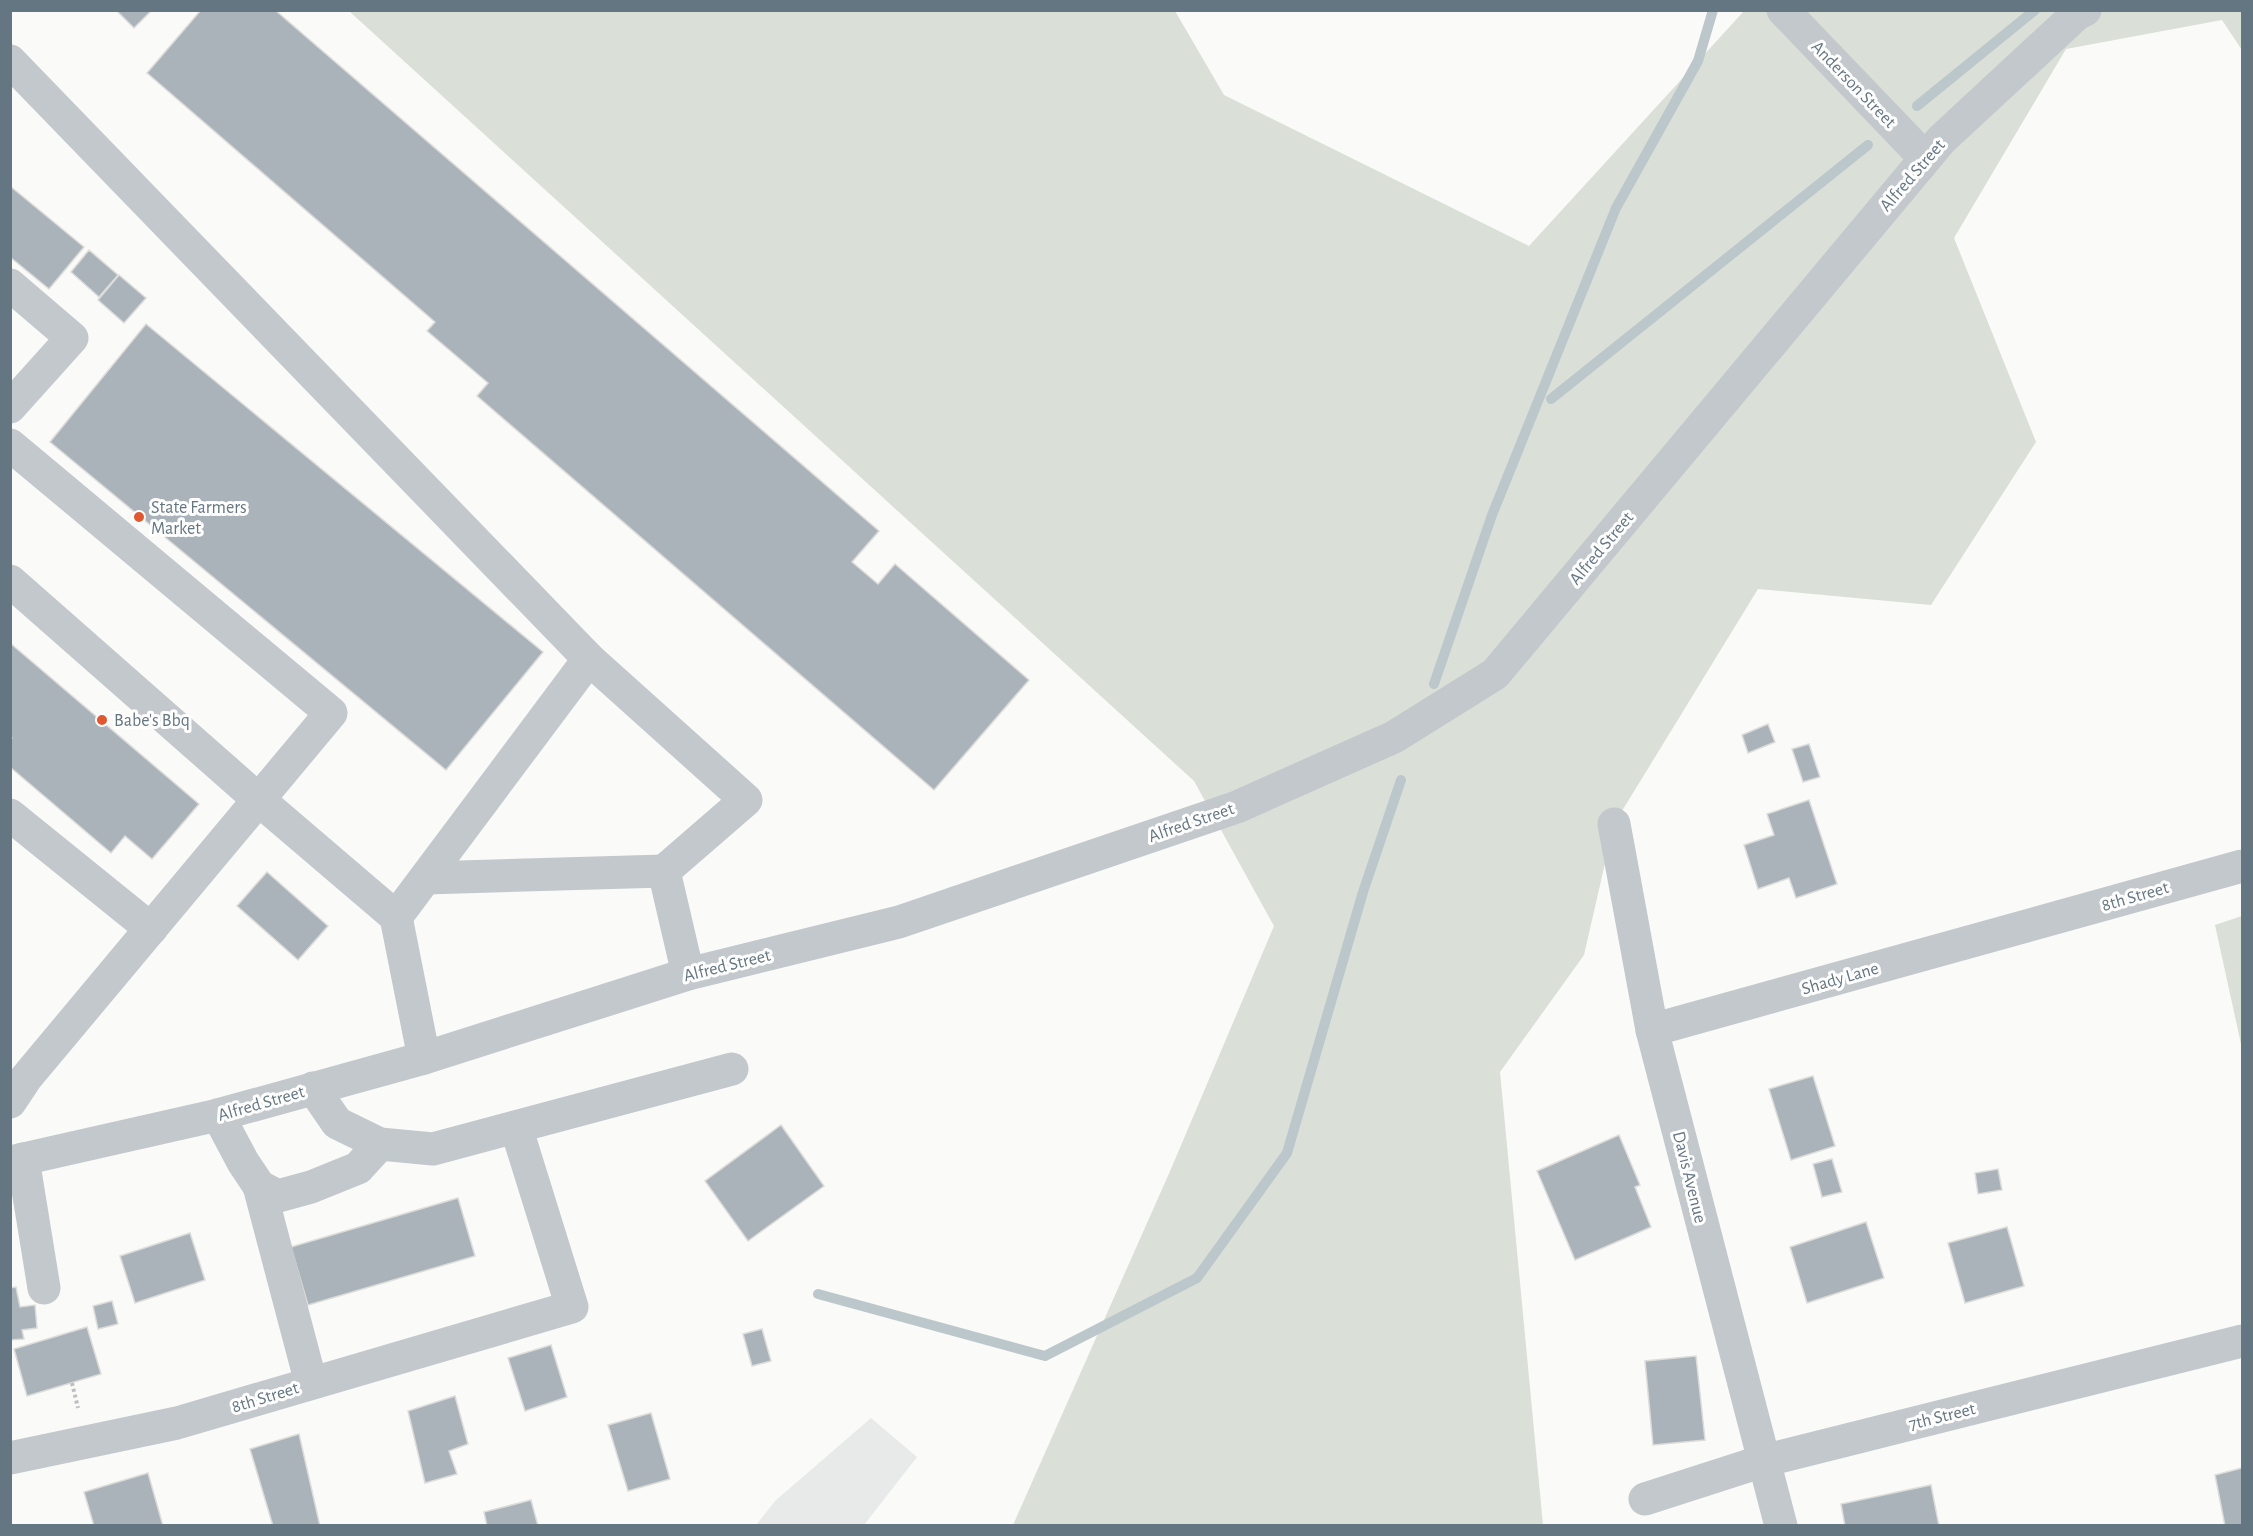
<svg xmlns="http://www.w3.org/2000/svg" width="2253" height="1536" viewBox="0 0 2253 1536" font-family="'Alegreya Sans',sans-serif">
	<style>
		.built { fill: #e8e9e9 }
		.green { fill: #dadfd7 }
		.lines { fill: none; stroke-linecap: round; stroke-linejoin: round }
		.stream { stroke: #bbc7cb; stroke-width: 10 }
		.building { fill: #aab3b9; stroke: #dcdcda; stroke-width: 1.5 }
		.path { stroke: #bbbfc2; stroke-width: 4; stroke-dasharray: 3 3; stroke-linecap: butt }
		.minor { stroke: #c3c8cc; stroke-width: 33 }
		.poi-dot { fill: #e4572e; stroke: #fff; stroke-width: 2 }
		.labels { text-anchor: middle; stroke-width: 6; stroke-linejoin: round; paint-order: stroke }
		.street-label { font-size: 18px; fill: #657683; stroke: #fff }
		.poi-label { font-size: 18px; fill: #657683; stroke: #fff; text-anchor: start }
	</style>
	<rect width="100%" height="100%" fill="#fafaf8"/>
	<polygon class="built" points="871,1418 917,1457 864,1525 756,1525 775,1501"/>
	<g class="green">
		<polygon points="349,11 1175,11 1224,95 1529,246 1744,11 2242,11 2242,50 2222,20 2066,49 1954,238 2036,442 1931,605 1758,589 1614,824 1584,955 1500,1072 1543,1525 1013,1525 1171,1169 1274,926 1194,781"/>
		<polygon points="2242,916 2242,1044 2241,1044 2215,925"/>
	</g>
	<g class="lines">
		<g class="stream">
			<polyline points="1917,106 2035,10"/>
			<polyline points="1551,399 1868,145"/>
			<polyline points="1434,684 1492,515 1616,208 1698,61 1713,10"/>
			<polyline points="818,1294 1045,1356 1197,1278 1287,1153 1363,892 1401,780"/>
		</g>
	</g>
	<g class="building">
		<polygon points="116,10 152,10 134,28"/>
		<polygon points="201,10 275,10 879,531 852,562 878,584 895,564 1029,680 934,790 477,396 488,383 427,331 435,322 147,73"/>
		<polygon points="10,186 84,247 49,289 10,257"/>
		<polygon points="89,250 118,275 99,297 71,272"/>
		<polygon points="119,275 146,298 124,323 98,300"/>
		<polygon points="146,324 543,652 446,770 50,442"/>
		<polygon points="10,643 199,804 152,859 125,836 111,853 10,767 10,741 12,738 10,737"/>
		<polygon points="1768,724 1775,742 1748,753 1742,735"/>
		<polygon points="1809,744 1820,777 1803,782 1792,749"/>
		<polygon points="1809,800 1837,884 1796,898 1789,878 1758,889 1744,845 1774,835 1767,814"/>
		<polygon points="267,872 328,926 298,960 237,906"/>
		<polygon points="1813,1076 1835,1146 1791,1160 1769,1089"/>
		<polygon points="781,1125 824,1186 748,1241 705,1181"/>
		<polygon points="1619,1135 1640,1185 1635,1187 1651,1227 1575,1260 1537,1171"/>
		<polygon points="1832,1159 1842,1192 1822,1197 1813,1164"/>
		<polygon points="1998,1169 2002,1190 1978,1194 1975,1173"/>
		<polygon points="458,1198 475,1256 308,1305 291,1247"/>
		<polygon points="1866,1222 1884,1278 1807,1303 1790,1247"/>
		<polygon points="2007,1227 2024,1286 1965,1303 1948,1243"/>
		<polygon points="190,1233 205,1280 135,1303 120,1256"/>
		<polygon points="16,1287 20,1307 35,1305 37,1328 22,1330 24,1339 10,1340 10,1288"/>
		<polygon points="112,1301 118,1324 98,1329 93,1306"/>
		<polygon points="87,1327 101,1374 27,1396 14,1349"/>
		<polygon points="762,1329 771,1361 752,1366 743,1334"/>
		<polygon points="551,1345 567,1397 525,1411 508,1358"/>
		<polygon points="1696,1356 1705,1440 1653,1445 1645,1361"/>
		<polygon points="455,1396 468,1444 449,1451 457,1474 425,1483 408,1411"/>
		<polygon points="651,1413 670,1479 628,1491 608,1425"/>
		<polygon points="299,1434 320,1526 273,1526 250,1449"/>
		<polygon points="2242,1468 2242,1526 2225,1526 2215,1475"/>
		<polygon points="148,1473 163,1526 94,1526 84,1492"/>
		<polygon points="1931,1485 1939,1526 1845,1526 1841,1504"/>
		<polygon points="531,1500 538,1526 487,1526 484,1512"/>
	</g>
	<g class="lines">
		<polyline class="path" points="72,1383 78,1408"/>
		<g class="minor">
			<polyline points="1783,10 1925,158"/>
			<polyline points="10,61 589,659 746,800 664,871"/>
			<polyline points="10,285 72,338 10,407"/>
			<polyline points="10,445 331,713 26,1078 10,1102"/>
			<polyline points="10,581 259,800 396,917 424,1058"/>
			<polyline points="10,815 151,929"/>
			<polyline points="1614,824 1652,1030 1781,1526"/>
			<polyline points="426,878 664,871 688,974"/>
			<polyline points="396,917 589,659"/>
			<polyline points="1652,1030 2242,866"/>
			<polyline points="313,1088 337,1123 380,1144 433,1149 732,1069"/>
			<polyline points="218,1115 243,1162 259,1186 278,1196 311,1187 358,1168 380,1144"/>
			<polyline points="23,1159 44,1288"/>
			<polyline points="10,1162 218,1115 424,1058 688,974 899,922 1237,807 1394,737 1495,674 1941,140 2077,14 2085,10"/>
			<polyline points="259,1186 311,1383"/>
			<polyline points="10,1458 177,1423 572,1307 516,1127"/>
			<polyline points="1645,1499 1763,1461 2242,1341"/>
		</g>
	</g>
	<g class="poi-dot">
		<circle cx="139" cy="517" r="6"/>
		<circle cx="102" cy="720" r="6"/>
	</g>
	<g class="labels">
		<g class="street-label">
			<text transform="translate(1854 84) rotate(46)" y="6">Anderson Street</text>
			<text transform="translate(1912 175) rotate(-49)" y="6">Alfred Street</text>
			<text transform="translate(1601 548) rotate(-50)" y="6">Alfred Street</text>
			<text transform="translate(1191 822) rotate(-19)" y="6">Alfred Street</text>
			<text transform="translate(2135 896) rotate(-16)" y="6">8th Street</text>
			<text transform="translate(727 965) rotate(-14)" y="6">Alfred Street</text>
			<text transform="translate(1840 978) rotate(-16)" y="6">Shady Lane</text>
			<text transform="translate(261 1103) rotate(-16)" y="6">Alfred Street</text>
			<text transform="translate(1690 1177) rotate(76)" y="6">Davis Avenue</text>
			<text transform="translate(265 1397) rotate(-17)" y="6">8th Street</text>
			<text transform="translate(1942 1416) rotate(-14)" y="6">7th Street</text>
		</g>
		<g class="poi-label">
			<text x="151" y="513">State Farmers<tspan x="151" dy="21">Market</tspan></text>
			<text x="114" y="726">Babe's Bbq</text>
		</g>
	</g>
	<rect width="2253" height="1536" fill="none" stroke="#657683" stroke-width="24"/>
</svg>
